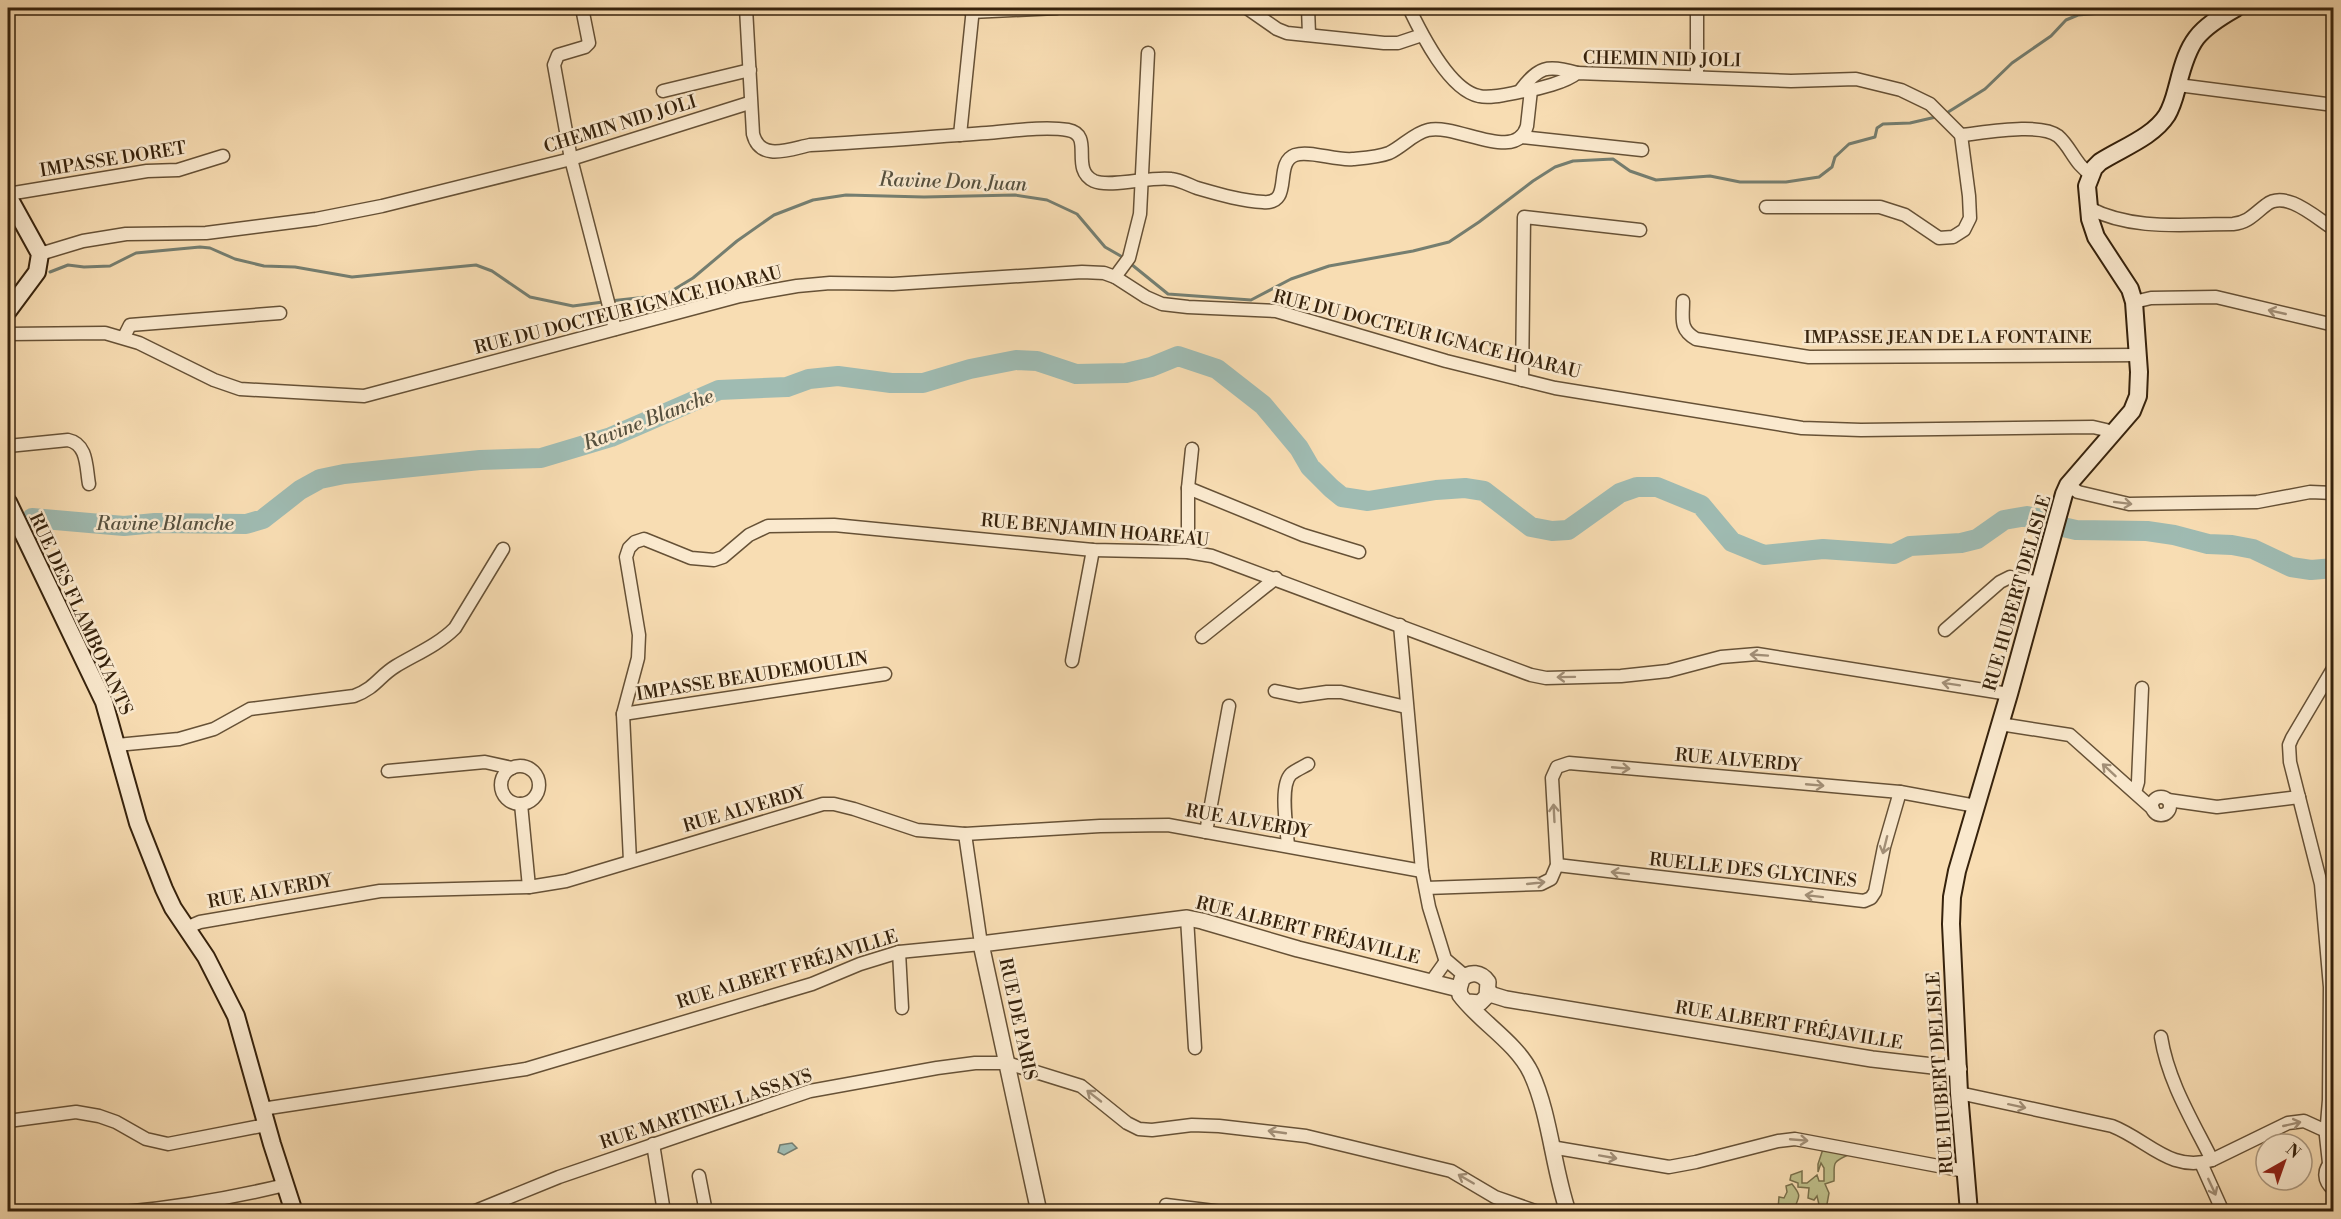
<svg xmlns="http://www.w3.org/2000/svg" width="2341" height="1219" viewBox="0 0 2341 1219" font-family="'Libre Bodoni',serif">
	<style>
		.green { fill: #bfc08b; stroke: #7a714c; stroke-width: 1.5 }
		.water { fill: #9fbbb2; stroke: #757e70; stroke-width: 1.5 }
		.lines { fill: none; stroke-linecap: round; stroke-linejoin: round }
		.stream { stroke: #757e70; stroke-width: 3 }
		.river { stroke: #9fbbb2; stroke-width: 20 }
		.minor-casing { stroke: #665136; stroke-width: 15 }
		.tertiary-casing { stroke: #665136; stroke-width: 18 }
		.secondary-casing { stroke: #36220c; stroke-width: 20 }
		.minor { stroke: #fae9ce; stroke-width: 12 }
		.tertiary { stroke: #fae9ce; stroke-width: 15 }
		.secondary { stroke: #fae9ce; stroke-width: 16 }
		.oneway { stroke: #a28f77 }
		.labels { text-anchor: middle; stroke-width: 5; stroke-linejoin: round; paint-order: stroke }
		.street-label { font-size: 18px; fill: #36220c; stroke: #fae9ce }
		.water-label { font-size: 20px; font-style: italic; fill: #56503e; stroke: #fae9ce }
	</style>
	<rect width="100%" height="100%" fill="#f8ddb3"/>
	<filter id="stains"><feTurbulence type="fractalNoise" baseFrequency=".00333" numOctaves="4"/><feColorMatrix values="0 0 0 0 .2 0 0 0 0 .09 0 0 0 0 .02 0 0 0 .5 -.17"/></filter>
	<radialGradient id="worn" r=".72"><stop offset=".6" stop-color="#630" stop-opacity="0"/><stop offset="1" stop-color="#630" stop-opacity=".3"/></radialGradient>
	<g class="green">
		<path d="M 1823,1149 L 1848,1155 C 1830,1163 1835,1164 1834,1181 L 1825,1184 L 1829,1193 L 1827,1204 L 1829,1211 L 1811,1211 L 1809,1210 L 1819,1211 L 1820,1209 L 1817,1196 L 1814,1200 L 1808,1198 L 1809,1188 L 1798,1187 L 1798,1183 L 1790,1180 L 1791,1175 L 1802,1171 L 1802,1183 L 1807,1183 L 1817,1175 L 1819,1181 L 1824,1181 L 1824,1168 L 1821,1163 L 1818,1172 L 1818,1164 Z"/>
		<path d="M 1792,1184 C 1804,1199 1797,1196 1794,1211 L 1773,1211 L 1778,1209 L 1779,1197 L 1784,1198 L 1787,1192 L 1786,1186 Z"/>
	</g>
	<polygon class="water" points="792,1143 797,1148 784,1155 778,1152 780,1145"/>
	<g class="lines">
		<g class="stream">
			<polyline points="1945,114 1985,89 2012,63 2051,36 2066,20 2078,15 2113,12 2130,8"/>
			<polyline points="8,254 13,255"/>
			<polyline points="1131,264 1168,294 1251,300 1291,279 1329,266 1413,251 1449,242 1479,222 1533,181 1555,167 1573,161 1613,159 1630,171 1656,180 1710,176 1740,182 1786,182 1819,177 1832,167 1835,157 1849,144 1875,137 1877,128 1883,124 1910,123 1936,117"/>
			<polyline points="50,272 68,265 84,267 110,266 136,253 200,247 210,248 235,259 264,266 295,267 352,277 476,265 492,271 530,297 573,306 603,302"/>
			<polyline points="610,301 665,295 693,278 737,241 774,215 813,200 846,195 924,197 1015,195 1047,200 1077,214 1105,247 1126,259"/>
		</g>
		<polyline class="river" points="32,518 124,526 155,523 246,524 263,519 300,490 320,479 344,474 480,460 541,458 611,437 719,390 787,387 809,379 838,376 891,383 923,383 970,369 1016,360 1037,361 1076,374 1126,373 1151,367 1178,356 1217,369 1263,405 1299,448 1310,467 1331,488 1342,497 1368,501 1436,490 1465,488 1484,491 1531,527 1552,531 1568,530 1620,493 1637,487 1657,487 1701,505 1732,542 1764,555 1823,549 1894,554 1910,546 1961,543 1977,539 2004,520 2027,516 2056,522 2063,527 2076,530 2147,531 2174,535 2208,544 2232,545 2253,549 2291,567 2311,570 2334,568"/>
		<g class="minor-casing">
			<g id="minor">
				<polyline points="582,8 589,43 585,47 558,55 554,65 571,159 615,329"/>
				<path d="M 746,8 L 753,134 C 760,162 790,149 810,145 C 869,142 928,137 987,133 C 1011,131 1045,126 1068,130 C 1095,135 1069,169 1094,181 C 1110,188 1152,176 1171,179 C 1180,180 1189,185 1197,188 C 1218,194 1241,201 1263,202 C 1294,205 1273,163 1295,155 C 1310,150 1336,161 1353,159 C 1364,158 1379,157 1389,153 C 1402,147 1414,133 1428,130 C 1457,123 1516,164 1527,126 L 1531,90"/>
				<polyline points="1247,8 1277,29 1287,33 1384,43 1398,43 1422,35"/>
				<polyline points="1308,8 1309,34"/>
				<path d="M 1409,8 C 1421,33 1449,90 1479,96 C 1492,99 1511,93 1525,91 C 1539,89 1566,82 1577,73 L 1791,81 L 1856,79 L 1901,90 L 1930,104 L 1961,135 C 1983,133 2040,122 2058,136 C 2071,147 2075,165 2091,174"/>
				<polyline points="971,12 1057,8"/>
				<polyline points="1697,76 1697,8"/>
				<polyline points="2178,85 2334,105"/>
				<polyline points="663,91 750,70"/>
				<path d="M 1520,91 C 1538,67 1547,64 1577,73"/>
				<polyline points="960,135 973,8"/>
				<polyline points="1521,137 1642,150"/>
				<polyline points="8,194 147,171 178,170 223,156"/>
				<polyline points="1766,207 1880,207 1905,215 1939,238 1953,237 1964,230 1970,218 1969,196 1961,135"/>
				<path d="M 2089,208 C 2133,231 2185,224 2233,224 C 2249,222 2254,214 2266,205 C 2286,189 2316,218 2334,229"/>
				<polyline points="40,254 83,241 126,234 206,233 316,219 382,206 571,159 749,103"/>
				<polyline points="1115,277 1129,258 1140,214 1148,53"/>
				<path d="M 1683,301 C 1683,319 1679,329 1696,339 L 1809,357 L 2138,355"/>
				<polyline points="2134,302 2151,298 2216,297 2334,325"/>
				<polyline points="8,334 105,333 139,343 214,380 240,389 364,396 740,296 797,286 830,283 893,284 1082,272 1104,273 1115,277 1146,297 1162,304 1188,307 1276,311 1446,361 1555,388 1802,428 1861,430 2093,427 2106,430 2112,435"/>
				<polyline points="124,337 130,325 280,313"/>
				<polyline points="1522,380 1524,217 1640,230"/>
				<path d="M 8,446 L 68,440 C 88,444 86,468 89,484"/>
				<polyline points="2068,485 2078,492 2129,504 2257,502 2310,492 2334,493"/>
				<polyline points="1188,488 1303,535 1359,552"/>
				<polyline points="1188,552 1188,488 1192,449"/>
				<polyline points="1400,625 1422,871 1429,907 1445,959 1465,976"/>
				<polyline points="1945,630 2000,582 2010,577 2039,583"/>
				<polyline points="1202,637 1276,578"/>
				<polyline points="1072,661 1093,550"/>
				<polyline points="1275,691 1299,696 1327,692 1341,692 1406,707"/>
				<polyline points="623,714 885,674"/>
				<polyline points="2000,724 2070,735 2153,809"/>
				<path d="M 117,745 L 179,739 L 214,729 L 250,709 L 354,696 C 377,687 378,677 396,666 C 416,654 438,645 455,628 L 503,549"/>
				<circle cx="520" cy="785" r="19"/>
				<polyline points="388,771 485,762 512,768"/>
				<polyline points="2135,792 2138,782 2142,688"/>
				<circle cx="2161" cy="806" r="9"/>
				<polyline points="2168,800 2217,807 2299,797"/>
				<polyline points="521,804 529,887"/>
				<polyline points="1206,832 1229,706"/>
				<path d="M 1288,846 C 1287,829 1279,786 1291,774 C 1296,770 1303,767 1308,764"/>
				<polyline points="630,861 623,714 638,658 639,635 626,557 629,548 635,542 644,539 691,558 714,560 723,557 749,535 768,526 834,525 1093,550 1188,552 1212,556 1531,675 1546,678 1621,676 1668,671 1721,657 1757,654 2009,694"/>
				<polyline points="1557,865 1864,901 1871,898 1875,892 1884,847 1900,792"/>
				<polyline points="1426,888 1541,884 1551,879 1557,865 1552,778 1557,767 1569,763 1900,792 1976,806"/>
				<polyline points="1187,918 1195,1048"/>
				<polyline points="186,928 200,922 380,891 529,887 566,881 823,804 834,804 854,809 917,830 965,834 1100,826 1168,825 1422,871"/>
				<polyline points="899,952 902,1008"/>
				<polyline points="1431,982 1446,961"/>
				<path d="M 2161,1037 C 2168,1081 2192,1120 2212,1160"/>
				<path d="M 1959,1093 L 2112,1126 C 2148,1140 2170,1173 2212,1160 L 2288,1123 L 2304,1121 L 2326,1131"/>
				<polyline points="262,1109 526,1069 812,984 860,964 899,952 981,944 965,834"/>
				<polyline points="8,1121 76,1112 99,1116 116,1122 146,1139 168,1144 266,1125"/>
				<polyline points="653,1144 664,1212"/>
				<polyline points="1551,1147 1669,1167 1696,1162 1778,1141 1795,1139 1965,1171"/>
				<path d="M 2334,1160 C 2322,1169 2323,1181 2334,1190"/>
				<polyline points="2201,1163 2223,1212"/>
				<polyline points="2329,1163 2326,1136 2329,1100 2330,987 2321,884 2290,762 2289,745 2292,738 2334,667"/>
				<polyline points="699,1176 706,1212"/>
				<polyline points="1166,1205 1222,1212"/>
				<path d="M 124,1212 C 179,1207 231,1198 285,1185"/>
				<polyline points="473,1212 559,1177 810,1091 937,1068 975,1063 1007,1063 1081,1086 1127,1123 1139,1129 1152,1130 1192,1125 1219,1126 1306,1136 1451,1171 1495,1197 1538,1212"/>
			</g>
		</g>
		<g class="tertiary-casing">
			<g id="tertiary">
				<polyline points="1489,992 1493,995 1506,999 1872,1059 1959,1069"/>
				<path d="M 1468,1002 L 1480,1003 L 1487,996 L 1488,982 C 1481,972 1470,971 1462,979 L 1459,989 L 1460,995 C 1480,1022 1516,1042 1531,1073 C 1550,1114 1553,1168 1568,1212"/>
				<polyline points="1039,1212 981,944 1187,918 1202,921 1298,949 1459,989"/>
			</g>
		</g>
		<g class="secondary-casing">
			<g id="secondary">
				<polyline points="8,196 40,254 37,272 8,311"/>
				<polyline points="8,502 104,702 138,823 164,889 173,908 206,957 236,1016 272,1144 294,1212"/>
				<path d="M 1969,1212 L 1959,1093 L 1951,924 L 1952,897 L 1957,871 L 2009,694 L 2064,494 L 2068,485 L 2132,411 L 2138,396 L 2139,372 L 2134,302 L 2130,289 L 2096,237 L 2090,219 L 2087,186 L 2094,168 L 2100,162 C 2122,148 2153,137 2167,115 C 2173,105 2175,95 2178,84 C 2189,40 2197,30 2236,8"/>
			</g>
		</g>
		<use href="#minor" class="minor"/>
		<use href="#tertiary" class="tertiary"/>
		<use href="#secondary" class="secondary"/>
	</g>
	<defs><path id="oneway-shaft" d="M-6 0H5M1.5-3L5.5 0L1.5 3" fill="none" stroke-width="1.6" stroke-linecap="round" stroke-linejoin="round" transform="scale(1.5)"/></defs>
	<g class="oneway">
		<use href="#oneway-shaft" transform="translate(2277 312) rotate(-167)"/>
		<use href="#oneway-shaft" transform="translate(2123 503) rotate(7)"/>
		<use href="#oneway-shaft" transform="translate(1759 655) rotate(-176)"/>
		<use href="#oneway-shaft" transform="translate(1566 677) rotate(179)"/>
		<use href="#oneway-shaft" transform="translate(1951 684) rotate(-171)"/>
		<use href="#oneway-shaft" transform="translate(1621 768) rotate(5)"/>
		<use href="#oneway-shaft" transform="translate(2109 770) rotate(-137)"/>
		<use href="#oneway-shaft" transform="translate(1815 785) rotate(5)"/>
		<use href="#oneway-shaft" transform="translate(1554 813) rotate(-93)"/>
		<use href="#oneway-shaft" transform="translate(1885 845) rotate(104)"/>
		<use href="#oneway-shaft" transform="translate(1620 873) rotate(-173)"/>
		<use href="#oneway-shaft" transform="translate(1536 883) rotate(-6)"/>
		<use href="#oneway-shaft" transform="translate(1814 896) rotate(-173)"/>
		<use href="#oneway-shaft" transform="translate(1094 1096) rotate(-142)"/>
		<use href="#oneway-shaft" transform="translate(2017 1106) rotate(12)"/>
		<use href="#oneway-shaft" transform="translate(2292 1124) rotate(-13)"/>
		<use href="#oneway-shaft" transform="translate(1277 1132) rotate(-172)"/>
		<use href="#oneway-shaft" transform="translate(1799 1140) rotate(5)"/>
		<use href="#oneway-shaft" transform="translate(1608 1157) rotate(10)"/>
		<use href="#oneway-shaft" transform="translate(1466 1179) rotate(-150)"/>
		<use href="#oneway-shaft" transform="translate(2212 1187) rotate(65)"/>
	</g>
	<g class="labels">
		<g class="street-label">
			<text transform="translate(1662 59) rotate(1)" y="6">CHEMIN NID JOLI</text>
			<text transform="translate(620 124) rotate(-17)" y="6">CHEMIN NID JOLI</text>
			<text transform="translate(113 159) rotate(-9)" y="6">IMPASSE DORET</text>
			<text transform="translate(628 310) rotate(-14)" y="6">RUE DU DOCTEUR IGNACE HOARAU</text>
			<text transform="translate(1427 334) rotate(14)" y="6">RUE DU DOCTEUR IGNACE HOARAU</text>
			<text x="1948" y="343">IMPASSE JEAN DE LA FONTAINE</text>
			<text transform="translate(1095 530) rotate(5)" y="6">RUE BENJAMIN HOAREAU</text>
			<text transform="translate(2017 593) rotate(-74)" y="6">RUE HUBERT DELISLE</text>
			<text transform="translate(81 614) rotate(65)" y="6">RUE DES FLAMBOYANTS</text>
			<text transform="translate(752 676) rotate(-9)" y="6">IMPASSE BEAUDEMOULIN</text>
			<text transform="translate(1738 760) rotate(5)" y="6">RUE ALVERDY</text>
			<text transform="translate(744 809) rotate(-16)" y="6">RUE ALVERDY</text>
			<text transform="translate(1248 821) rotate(10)" y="6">RUE ALVERDY</text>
			<text transform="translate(1753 870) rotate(6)" y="6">RUELLE DES GLYCINES</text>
			<text transform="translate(270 891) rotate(-10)" y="6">RUE ALVERDY</text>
			<text transform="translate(1308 930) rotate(14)" y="6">RUE ALBERT FRÉJAVILLE</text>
			<text transform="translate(787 969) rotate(-17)" y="6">RUE ALBERT FRÉJAVILLE</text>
			<text transform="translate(1018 1019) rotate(78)" y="6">RUE DE PARIS</text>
			<text transform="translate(1789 1025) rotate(9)" y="6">RUE ALBERT FRÉJAVILLE</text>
			<text transform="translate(1940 1073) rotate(-94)" y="6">RUE HUBERT DELISLE</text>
			<text transform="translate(706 1109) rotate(-18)" y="6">RUE MARTINEL LASSAYS</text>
		</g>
		<g class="water-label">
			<text transform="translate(953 181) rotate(2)" y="7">Ravine Don Juan</text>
			<text transform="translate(648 419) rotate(-21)" y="7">Ravine Blanche</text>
			<text x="165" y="530">Ravine Blanche</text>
		</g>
	</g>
	<rect width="2341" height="1219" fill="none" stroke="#f8ddb3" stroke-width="30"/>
	<rect x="9" y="9" width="2323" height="1201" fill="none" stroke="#36220c" stroke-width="3"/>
	<rect x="15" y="15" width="2311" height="1189" fill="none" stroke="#36220c" stroke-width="1.5"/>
	<g transform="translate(2284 1162) rotate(40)"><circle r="28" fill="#fae9ce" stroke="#ac9980" stroke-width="1.5"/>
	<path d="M0-4.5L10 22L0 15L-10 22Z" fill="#8f2418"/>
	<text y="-9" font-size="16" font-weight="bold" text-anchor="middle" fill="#36220c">N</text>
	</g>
	<rect width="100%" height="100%" filter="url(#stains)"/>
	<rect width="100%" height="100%" fill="url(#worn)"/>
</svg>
